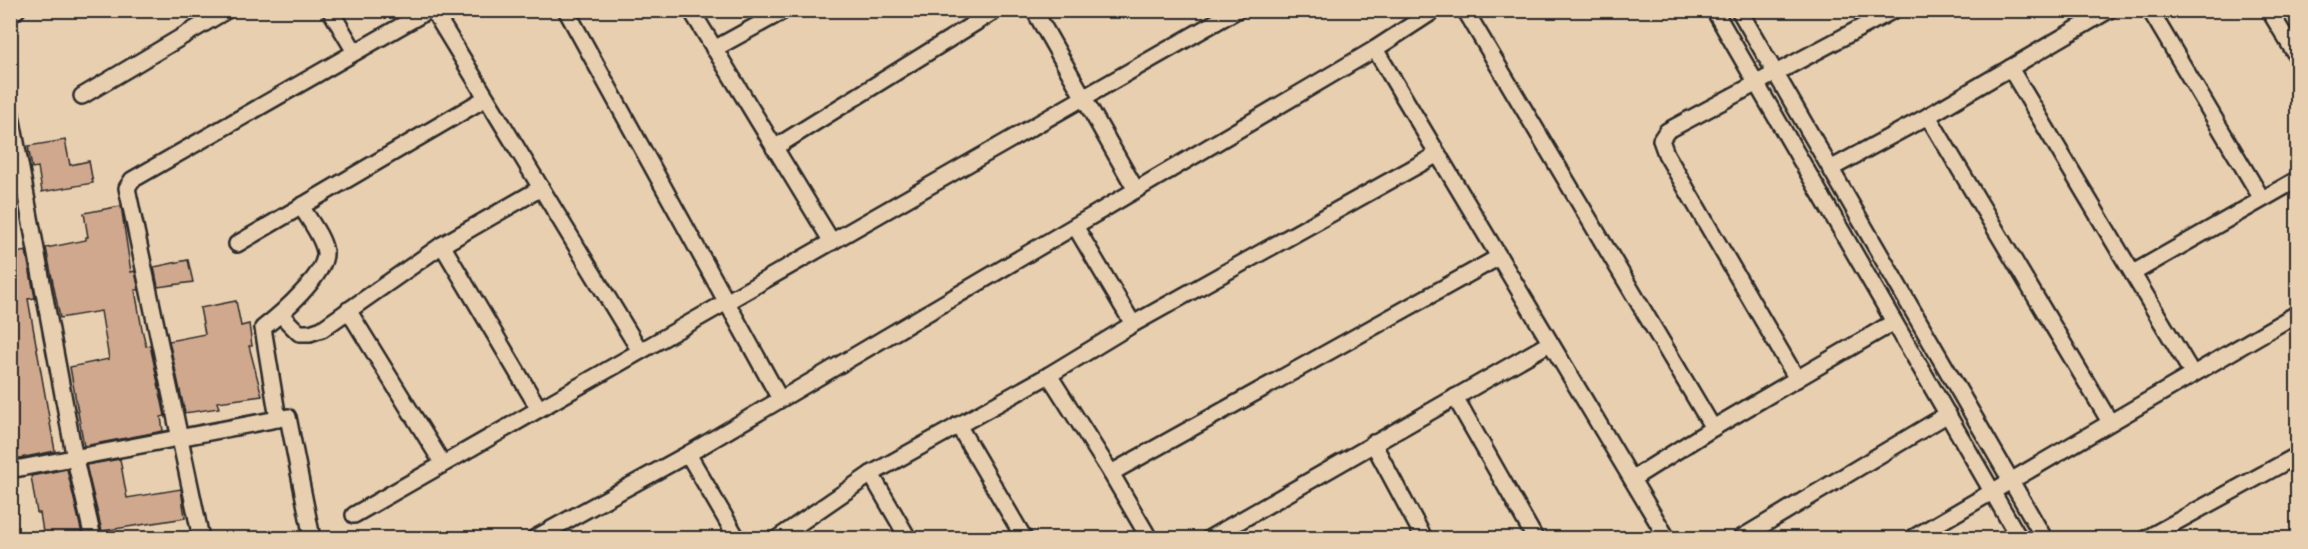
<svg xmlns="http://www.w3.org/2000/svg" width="2308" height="549" viewBox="0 0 2308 549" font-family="'Architects Daughter',sans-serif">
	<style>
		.building { fill: #d0a88d; stroke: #2b2b2b; stroke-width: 1.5 }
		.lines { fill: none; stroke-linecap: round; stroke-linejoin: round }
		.street-casing { stroke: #2b2b2b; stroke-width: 20 }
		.street { stroke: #e8cfb0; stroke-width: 15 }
	</style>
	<rect width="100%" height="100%" fill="#e8cfb0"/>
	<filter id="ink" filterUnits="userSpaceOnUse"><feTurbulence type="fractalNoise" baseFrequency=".0167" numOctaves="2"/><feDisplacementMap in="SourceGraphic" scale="12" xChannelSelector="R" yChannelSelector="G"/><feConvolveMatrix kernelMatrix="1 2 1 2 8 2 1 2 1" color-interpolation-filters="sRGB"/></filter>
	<g filter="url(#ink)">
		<g class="building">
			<polygon points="65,140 70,165 89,161 93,183 42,192 38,167 32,168 28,146"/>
			<polygon points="121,206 131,272 135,271 139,290 135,290 142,329 146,346 150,345 165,416 161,417 163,431 84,446 70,367 109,359 101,311 60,318 46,248 86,240 86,237 88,237 84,213"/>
			<polygon points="26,251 35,298 28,299 55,451 10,460 10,254"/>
			<polygon points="188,260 193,282 158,287 154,267"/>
			<polygon points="236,301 241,326 249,324 252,346 249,346 262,396 217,402 219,408 185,413 169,341 205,334 200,308"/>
			<polygon points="120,459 127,498 181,489 185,518 102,531 86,465"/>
			<polygon points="67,469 83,538 44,538 40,513 37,513 31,476"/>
		</g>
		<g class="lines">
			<g class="street-casing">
				<g id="street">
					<polyline points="330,10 355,52"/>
					<polyline points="433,10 640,351"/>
					<polyline points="566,10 780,399"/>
					<polyline points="691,10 832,242"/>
					<polyline points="1034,10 1136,190"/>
					<polyline points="1465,10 1713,428"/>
					<polyline points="1714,10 2019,538"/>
					<polyline points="1739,10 2044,538"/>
					<polyline points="2150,10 2262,199"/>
					<polyline points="2269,10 2298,58"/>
					<polyline points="10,15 17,10"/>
					<polyline points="714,49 785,10"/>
					<polyline points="1375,49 1667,538"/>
					<polyline points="2010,68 2192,373"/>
					<polyline points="82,96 227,10"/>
					<polyline points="10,110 75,459 93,538"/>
					<polyline points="1928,116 2110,422"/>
					<polyline points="774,148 996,10"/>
					<polyline points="1832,168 1928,116 2109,10"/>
					<polyline points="1075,226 1133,324"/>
					<polyline points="237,244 486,98"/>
					<polyline points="442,245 539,409"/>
					<polyline points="2133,273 2298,179"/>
					<polyline points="348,310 443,464"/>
					<polyline points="281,315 299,333 310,333 322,329 442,245 541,188"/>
					<polyline points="1049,375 1111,473 1149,538"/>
					<polyline points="1797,379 1666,154 1661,140 1667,131 1894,10"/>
					<polyline points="1455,397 1535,538"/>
					<path d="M 278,419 L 263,328 C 280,315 327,274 325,252 C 323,237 309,220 301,206"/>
					<polyline points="958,425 1024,538"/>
					<polyline points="1373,443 1424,538"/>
					<polyline points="688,454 737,538"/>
					<polyline points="10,470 288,417 312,538"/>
					<polyline points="1111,473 1499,257"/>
					<polyline points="871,474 908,538"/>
					<polyline points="1632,479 1713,428 1894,322"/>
					<polyline points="354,515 1237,10"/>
					<polyline points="201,538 127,188 132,180 146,172 429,10"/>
					<polyline points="535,538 688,454 1375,49 1435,10"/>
					<polyline points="778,538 871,474 1049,375 1133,324 1438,154"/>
					<polyline points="1210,538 1550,343"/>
					<polyline points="1741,538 1948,414"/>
					<polyline points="1913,538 2298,313"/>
					<polyline points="2147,538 2298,455"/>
				</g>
			</g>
			<use href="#street" class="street"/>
		</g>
	</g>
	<rect width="2308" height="549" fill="none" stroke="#e8cfb0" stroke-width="36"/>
	<rect x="18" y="18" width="2272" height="513" fill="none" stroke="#2b2b2b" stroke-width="2" filter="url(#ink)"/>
</svg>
